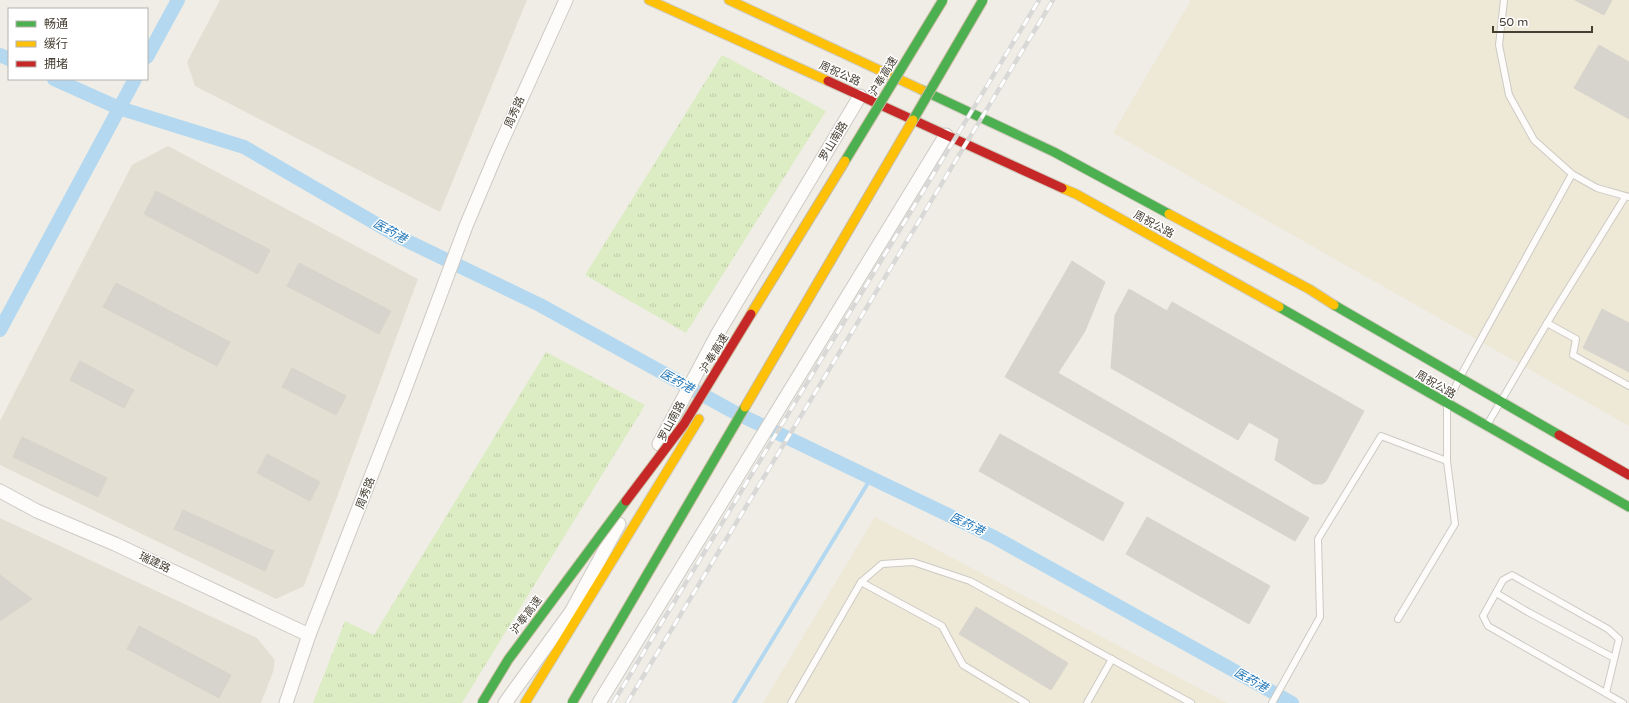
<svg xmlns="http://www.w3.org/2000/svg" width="1629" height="703" viewBox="0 0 1629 703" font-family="'Varela Round','Noto Sans SC',sans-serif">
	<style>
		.residential { fill: #e4dfd3 }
		.education { fill: #eee8d7 }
		.park { fill: url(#park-tufts) }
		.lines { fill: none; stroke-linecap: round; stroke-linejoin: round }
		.stream { stroke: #b3d8f0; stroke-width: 4 }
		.canal { stroke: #b3d8f0; stroke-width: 14 }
		.building { fill: #d7d4cd; stroke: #d7d4cc }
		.lane-casing { stroke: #cdcac4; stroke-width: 8 }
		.street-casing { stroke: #cdcac4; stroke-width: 15 }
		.fast-casing { stroke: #cfcabc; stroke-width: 11 }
		.slow-casing { stroke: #cfcabc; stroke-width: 11 }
		.jam-casing { stroke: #cfcabc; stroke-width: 11 }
		.lane { stroke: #fdfcfb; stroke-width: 6 }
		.street { stroke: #fdfcfb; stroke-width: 13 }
		.fast { stroke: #4caf50; stroke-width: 9 }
		.slow { stroke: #ffc107; stroke-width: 9 }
		.jam { stroke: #c62828; stroke-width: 9 }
		.rail-casing { stroke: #d8d8d7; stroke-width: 4.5 }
		.rail { stroke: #fff; stroke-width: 3; stroke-dasharray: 9; stroke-linecap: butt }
		.fast-bridge-casing { stroke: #c9ba9f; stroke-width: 11; stroke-linecap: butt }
		.slow-bridge-casing { stroke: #c9ba9f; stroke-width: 11; stroke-linecap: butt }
		.jam-bridge-casing { stroke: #c9ba9f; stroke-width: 11; stroke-linecap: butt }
		.fast-bridge { stroke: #4caf50; stroke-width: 9 }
		.slow-bridge { stroke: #ffc107; stroke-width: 9 }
		.jam-bridge { stroke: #c62828; stroke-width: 9 }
		.labels { text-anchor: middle; stroke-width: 3; stroke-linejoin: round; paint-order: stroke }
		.street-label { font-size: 11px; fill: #453e32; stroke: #fff }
		.water-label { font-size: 12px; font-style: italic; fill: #2478b8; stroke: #fff }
	</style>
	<defs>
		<pattern id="park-tufts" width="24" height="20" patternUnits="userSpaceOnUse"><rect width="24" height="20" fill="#dcecc3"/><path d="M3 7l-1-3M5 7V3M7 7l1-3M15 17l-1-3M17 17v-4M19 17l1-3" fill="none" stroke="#becba8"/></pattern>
	</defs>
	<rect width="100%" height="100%" fill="#efede6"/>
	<g class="residential">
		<polygon points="220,0 527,0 440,212 195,86 187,62"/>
		<polygon points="168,146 418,279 304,586 276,599 0,465 0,421 132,165"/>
		<polygon points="0,518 257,638 275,660 273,672 261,703 0,703"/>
	</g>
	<g class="education">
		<polygon points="1191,0 1629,0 1629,426 1113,133"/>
		<polygon points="875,517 1227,703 763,703"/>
	</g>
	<g class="park">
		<polygon points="722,55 826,111 686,333 585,275"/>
		<polygon points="546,352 645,405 462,703 313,703 345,621 374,635"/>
	</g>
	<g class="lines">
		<polyline class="stream" points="734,703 871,478"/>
		<g class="canal">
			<polyline points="0,55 9,59"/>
			<polyline points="147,57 178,0"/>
			<polyline points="54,79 119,108 244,147 399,237 540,305 732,411 994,537 1292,703"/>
			<polyline points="0,330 135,79"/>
		</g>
	</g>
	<g class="building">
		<polygon points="1575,0 1612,0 1604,15"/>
		<polygon points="1599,45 1629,62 1629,119 1574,88"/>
		<polygon points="156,191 270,250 258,274 144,214"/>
		<polygon points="1072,261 1105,282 1085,331 1058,373 1309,518 1295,541 1005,377"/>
		<polygon points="299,263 391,311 379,334 287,286"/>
		<polygon points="116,283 230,342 217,366 103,307"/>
		<polygon points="1129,289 1167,311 1172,302 1364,411 1326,481 1322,484 1314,484 1275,460 1279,439 1249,422 1238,440 1111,368 1115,315"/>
		<polygon points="1602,309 1629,323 1629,372 1583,348"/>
		<polygon points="80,361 134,390 124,408 70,380"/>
		<polygon points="292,368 346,396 336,415 282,387"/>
		<polygon points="1000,434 1124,503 1103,541 979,471"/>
		<polygon points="22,437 107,478 98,497 13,457"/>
		<polygon points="267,454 320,482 310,501 257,473"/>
		<polygon points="183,510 274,551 265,571 174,529"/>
		<polygon points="1147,517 1270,586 1249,624 1126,554"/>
		<polygon points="0,575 32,599 0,621"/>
		<polygon points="976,607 1068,663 1051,690 959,634"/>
		<polygon points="139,626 231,675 219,698 127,649"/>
	</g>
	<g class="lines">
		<g class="lane-casing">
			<g id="lane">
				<polyline points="1504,0 1499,45 1509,95 1534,140 1572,174 1597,188 1629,197"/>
				<polyline points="1547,323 1576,339 1573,355 1629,386"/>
				<polyline points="1487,425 1547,323 1625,197"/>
				<polyline points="861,582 942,626 963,665 1026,703"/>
				<polyline points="1496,593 1528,612 1614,658"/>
				<polyline points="1398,619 1455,524 1447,461 1447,404 1460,377 1572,174"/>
				<polyline points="1606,693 1619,639 1608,629 1512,575 1503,580 1483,616 1488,626 1623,703"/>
				<polyline points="791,703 861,582 882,564 913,562 970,581 1191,703"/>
				<polyline points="1087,703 1112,659"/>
				<polyline points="1272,703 1320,617 1318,539 1381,436 1447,461"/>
			</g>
		</g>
		<g class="street-casing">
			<g id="street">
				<polyline points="659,444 718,333 860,96"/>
				<polyline points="0,491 37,511 115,544 309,635"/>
				<polyline points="286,703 309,635 399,405 466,226 498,150 566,0"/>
				<polyline points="505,703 571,612 619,524"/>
				<polyline points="599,703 946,135"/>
			</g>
		</g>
		<g class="fast-casing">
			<g id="fast">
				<polyline points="922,90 1054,152 1169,214"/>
				<polyline points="1334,305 1559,435"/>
				<polyline points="1279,307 1629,507"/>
			</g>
		</g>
		<g class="slow-casing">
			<g id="slow">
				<polyline points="649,0 828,81"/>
				<polyline points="729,0 922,90"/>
				<polyline points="1062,188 1076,194 1279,307"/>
				<polyline points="1169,214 1309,289 1334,305"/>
				<polyline points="525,703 699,419"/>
			</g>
		</g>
		<g class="jam-casing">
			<g id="jam">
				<polyline points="828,81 1062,188"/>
				<polyline points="1559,435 1629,475"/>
			</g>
		</g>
		<use href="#lane" class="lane"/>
		<use href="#street" class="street"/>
		<use href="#fast" class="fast"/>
		<use href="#slow" class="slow"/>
		<use href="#jam" class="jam"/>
		<g class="rail-casing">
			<g id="rail">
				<polyline points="613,703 1039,0"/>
				<polyline points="627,703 1053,0"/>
			</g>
		</g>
		<use href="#rail" class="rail"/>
		<g class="fast-bridge-casing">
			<g id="fast-bridge">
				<polyline points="913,120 983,0"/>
				<polyline points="845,161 943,0"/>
				<polyline points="482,703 508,660 626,501"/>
				<polyline points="572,703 745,407"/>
			</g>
		</g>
		<g class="slow-bridge-casing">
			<g id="slow-bridge">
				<polyline points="751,314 845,161"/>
				<polyline points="745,407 913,120"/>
			</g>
		</g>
		<g class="jam-bridge-casing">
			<polyline id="jam-bridge" points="626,501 684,424 751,314"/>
		</g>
		<use href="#fast-bridge" class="fast-bridge"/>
		<use href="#slow-bridge" class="slow-bridge"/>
		<use href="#jam-bridge" class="jam-bridge"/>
	</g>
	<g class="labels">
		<g class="street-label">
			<text transform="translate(840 73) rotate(24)" y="4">周祝公路</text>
			<text transform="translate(883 76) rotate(-59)" y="4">沪奉高速</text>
			<text transform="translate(514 112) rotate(-66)" y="4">周秀路</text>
			<text transform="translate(833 141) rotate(-59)" y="4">罗山南路</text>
			<text transform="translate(1154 224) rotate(29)" y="4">周祝公路</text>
			<text transform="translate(714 353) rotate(-59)" y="4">沪奉高速</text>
			<text transform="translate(1436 384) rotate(30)" y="4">周祝公路</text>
			<text transform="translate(671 421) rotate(-62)" y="4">罗山南路</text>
			<text transform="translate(365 493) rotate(-69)" y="4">周秀路</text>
			<text transform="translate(155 562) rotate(25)" y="4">瑞建路</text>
			<text transform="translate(526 615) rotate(-53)" y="4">沪奉高速</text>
		</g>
		<g class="water-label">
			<text transform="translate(390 231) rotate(29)" y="4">医药港</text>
			<text transform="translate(677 381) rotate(29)" y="4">医药港</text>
			<text transform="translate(967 524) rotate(26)" y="4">医药港</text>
			<text transform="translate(1251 680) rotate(29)" y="4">医药港</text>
		</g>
	</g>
	<rect x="8" y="8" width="140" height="72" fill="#ffffff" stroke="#b5b2ad"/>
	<rect x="16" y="21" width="20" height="6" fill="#4caf50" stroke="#b5b2ad"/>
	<text x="44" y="28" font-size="12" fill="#453e32">畅通</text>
	<rect x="16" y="41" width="20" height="6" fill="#ffc107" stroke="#b5b2ad"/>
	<text x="44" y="48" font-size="12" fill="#453e32">缓行</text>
	<rect x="16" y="61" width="20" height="6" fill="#c62828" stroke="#b5b2ad"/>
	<text x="44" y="68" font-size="12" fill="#453e32">拥堵</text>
	<path d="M1493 26v6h99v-6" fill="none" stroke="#453e32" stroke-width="2"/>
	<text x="1499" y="26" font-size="12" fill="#453e32" stroke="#ffffff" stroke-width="3" paint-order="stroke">50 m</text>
</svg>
